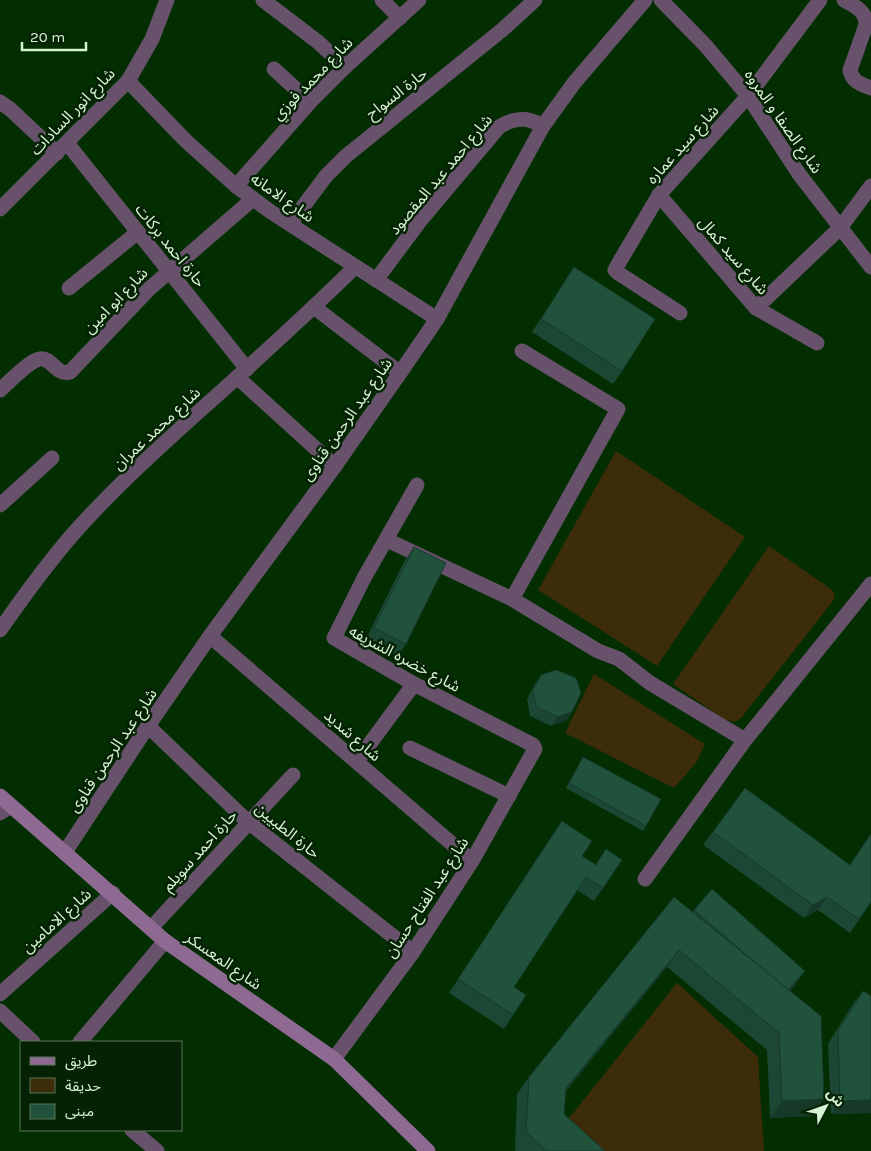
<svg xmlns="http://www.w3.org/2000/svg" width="871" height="1151" viewBox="0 0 871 1151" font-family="Karla,'Noto Sans Arabic',sans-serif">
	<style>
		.green { fill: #3d2c09 }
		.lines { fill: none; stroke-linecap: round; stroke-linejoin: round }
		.street { stroke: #68516b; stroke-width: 15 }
		.secondary { stroke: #8e6a93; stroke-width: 15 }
		.wall { fill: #1c4734 }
		.shaded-wall { fill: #16392a }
		.building { fill: #20523c; stroke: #16392a }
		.labels { text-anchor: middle; stroke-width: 5; stroke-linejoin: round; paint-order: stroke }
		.street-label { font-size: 16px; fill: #d6f4d3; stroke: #052204 }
	</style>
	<rect width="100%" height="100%" fill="#022e01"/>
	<g class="green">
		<polygon points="616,451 745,537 657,666 538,590"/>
		<polygon points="769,546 831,589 835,594 833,601 741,718 734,722 724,719 673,684"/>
		<polygon points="594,674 705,744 696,763 674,788 565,733"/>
		<polygon points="677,983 758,1057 764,1151 587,1151 566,1122"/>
	</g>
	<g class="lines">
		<g class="street">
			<polyline points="263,0 318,42 345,67"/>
			<polyline points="382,0 400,18"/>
			<polyline points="661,0 706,46 748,96 799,174 871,267"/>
			<path d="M 844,0 C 855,6 866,11 866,25 L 850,70 C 852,82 861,84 871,88"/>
			<polyline points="274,69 310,102"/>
			<polyline points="128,81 186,141 236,186 271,212 437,319"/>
			<polyline points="0,102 10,109 57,153"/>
			<polyline points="67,143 247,369"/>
			<polyline points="236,186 310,102 345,67 419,0"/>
			<polyline points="659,195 756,308 817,343"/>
			<polyline points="0,209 128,81 152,39 167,0"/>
			<polyline points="290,224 326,176 346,156 502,30 535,0"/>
			<path d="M 376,280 L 420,221 L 499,127 C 515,117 527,117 543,126"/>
			<polyline points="69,288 138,232"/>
			<polyline points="314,307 400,373"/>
			<polyline points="756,308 840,228 871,186"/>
			<polyline points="680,313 618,273 615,270 617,266 659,195 748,96 820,0"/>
			<polyline points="237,377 335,466"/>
			<path d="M 0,390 C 8,383 30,360 40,359 C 52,357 56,376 70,372 L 149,289 L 253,199"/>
			<polyline points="0,505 52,458"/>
			<polyline points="387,540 512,599 598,651 619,659 650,683 745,740"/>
			<polyline points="512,599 618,409 522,351"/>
			<path d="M 0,630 C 23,597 47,564 73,534 C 111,491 154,452 196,414 C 250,366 303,318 355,267"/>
			<polyline points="210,636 472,861"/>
			<polyline points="148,726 248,822 413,952"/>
			<polyline points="410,748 509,796"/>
			<polyline points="357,761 414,684"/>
			<polyline points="0,813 11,806"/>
			<polyline points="65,852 148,726 210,636 335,466 400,373 437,319 543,126 574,83 645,0"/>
			<polyline points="645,879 745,740 871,584"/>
			<polyline points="151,928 293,775"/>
			<polyline points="0,994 113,893"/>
			<polyline points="0,1011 33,1042"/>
			<polyline points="80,1042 165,941"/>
			<polyline points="334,1059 413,952 472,861 535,749 533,745 414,684 334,638 364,578 417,485"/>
			<polyline points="132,1130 157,1151"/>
		</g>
		<polyline class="secondary" points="0,796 165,941 334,1059 428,1151"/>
	</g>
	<g class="wall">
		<polygon points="574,267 622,371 613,384 532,332"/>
		<polygon points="414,547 406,644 397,657 365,641 405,560"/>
		<polygon points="541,675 566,721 551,726 530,716 527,699 535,684"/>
		<polygon points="583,757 646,826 643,831 566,788"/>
		<polygon points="745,788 871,902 850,933 818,910 804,918 703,845"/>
		<polygon points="562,821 582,856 595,865 606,849 603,888 594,901 577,890 514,987 513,1015 504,1029 449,993"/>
		<polygon points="694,910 796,984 790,991 824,1099 812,1116 770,1118 767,1050 667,967 566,1091 564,1114 605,1151 516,1151 515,1149 517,1094 529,1077"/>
		<polygon points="863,991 871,1113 831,1114 828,1044 853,1004"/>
	</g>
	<g class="shaded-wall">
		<polygon points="572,712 566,721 551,726 557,717"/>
		<polygon points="827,897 818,910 804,918 813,905"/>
		<polygon points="679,950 667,967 554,1105 566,1088"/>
		<polygon points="805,971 796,984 778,1004 787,991"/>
		<polygon points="824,1099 812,1116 770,1118 782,1101"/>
		<polygon points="871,1100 871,1113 831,1114 840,1101"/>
	</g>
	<g class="building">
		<polygon points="574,267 655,319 622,371 541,319"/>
		<polygon points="414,547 446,563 406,644 374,628"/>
		<polygon points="556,670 576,678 581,693 572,712 557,717 536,707 533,690 541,675"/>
		<polygon points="583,757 661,799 646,826 569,783"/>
		<polygon points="745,788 850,865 871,834 871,902 859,919 827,897 813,905 713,832"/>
		<polygon points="562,821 592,841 582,856 596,865 606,849 622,860 603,888 586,877 514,987 526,995 513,1015 458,979"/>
		<polygon points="712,889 805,971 788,990 751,959 694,910"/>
		<polygon points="674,897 821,1016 824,1099 782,1101 779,1033 679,950 566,1088 564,1114 605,1151 547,1151 526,1132 529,1077"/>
		<polygon points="863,991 871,996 871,1100 840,1101 838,1031"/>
	</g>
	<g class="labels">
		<g class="street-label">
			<text transform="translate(312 78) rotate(-46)" y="6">شارع محمد فوزي</text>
			<text transform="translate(396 93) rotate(-38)" y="6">حارة السواح</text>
			<text transform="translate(72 111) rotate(-46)" y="6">شارع انور السادات</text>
			<text transform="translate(784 121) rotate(55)" y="6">شارع الصفا و المروه</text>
			<text transform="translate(682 144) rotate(-48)" y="6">شارع سيد عماره</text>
			<text transform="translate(440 174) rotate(-50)" y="6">شارع احمد عبد المقصود</text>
			<text transform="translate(283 197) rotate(35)" y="6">شارع الامانه</text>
			<text transform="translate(171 245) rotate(51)" y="6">حارة احمد بركات</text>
			<text transform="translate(734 255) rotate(49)" y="6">شارع سيد كمال</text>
			<text transform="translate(115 300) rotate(-46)" y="6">شارع ابو امين</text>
			<text transform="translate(346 419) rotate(-55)" y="6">شارع عبد الرحمن قناوى</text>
			<text transform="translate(156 428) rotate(-43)" y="6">شارع محمد عمران</text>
			<text transform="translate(405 658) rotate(28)" y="6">شارع خضره الشريفه</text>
			<text transform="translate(353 735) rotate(41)" y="6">شارع شديد</text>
			<text transform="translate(112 750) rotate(-56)" y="6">شارع عبد الرحمن قناوى</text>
			<text transform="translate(288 830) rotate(39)" y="6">حارة الطبيين</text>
			<text transform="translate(199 850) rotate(-48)" y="6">حارة احمد سويلم</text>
			<text transform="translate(426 897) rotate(-57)" y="6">شارع عبد الفتاح حسان</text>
			<text transform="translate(56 920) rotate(-42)" y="6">شارع الامامين</text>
			<text transform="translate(224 960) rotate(35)" y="6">شارع المعسكر</text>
		</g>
	</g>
	<rect x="20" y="1041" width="162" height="90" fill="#052204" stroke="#597657"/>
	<rect x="30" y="1057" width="25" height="8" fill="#8e6a93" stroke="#597657"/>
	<text x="65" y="1066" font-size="15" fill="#d6f4d3">طريق</text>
	<rect x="30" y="1078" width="25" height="15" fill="#3d2c09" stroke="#597657"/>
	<text x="65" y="1091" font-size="15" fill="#d6f4d3">حديقة</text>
	<rect x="30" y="1104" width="25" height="15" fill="#20523c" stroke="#597657"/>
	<text x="65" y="1116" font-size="15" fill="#d6f4d3">مبنى</text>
	<g transform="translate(826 1106) rotate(49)" stroke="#052204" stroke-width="4" paint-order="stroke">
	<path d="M0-4L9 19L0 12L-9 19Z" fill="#d6f4d3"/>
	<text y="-8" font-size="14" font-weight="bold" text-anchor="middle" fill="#d6f4d3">ش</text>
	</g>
	<path d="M22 42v8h64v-8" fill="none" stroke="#d6f4d3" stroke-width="2.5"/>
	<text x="30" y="42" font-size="15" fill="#d6f4d3" stroke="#052204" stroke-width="4" paint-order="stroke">20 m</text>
</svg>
